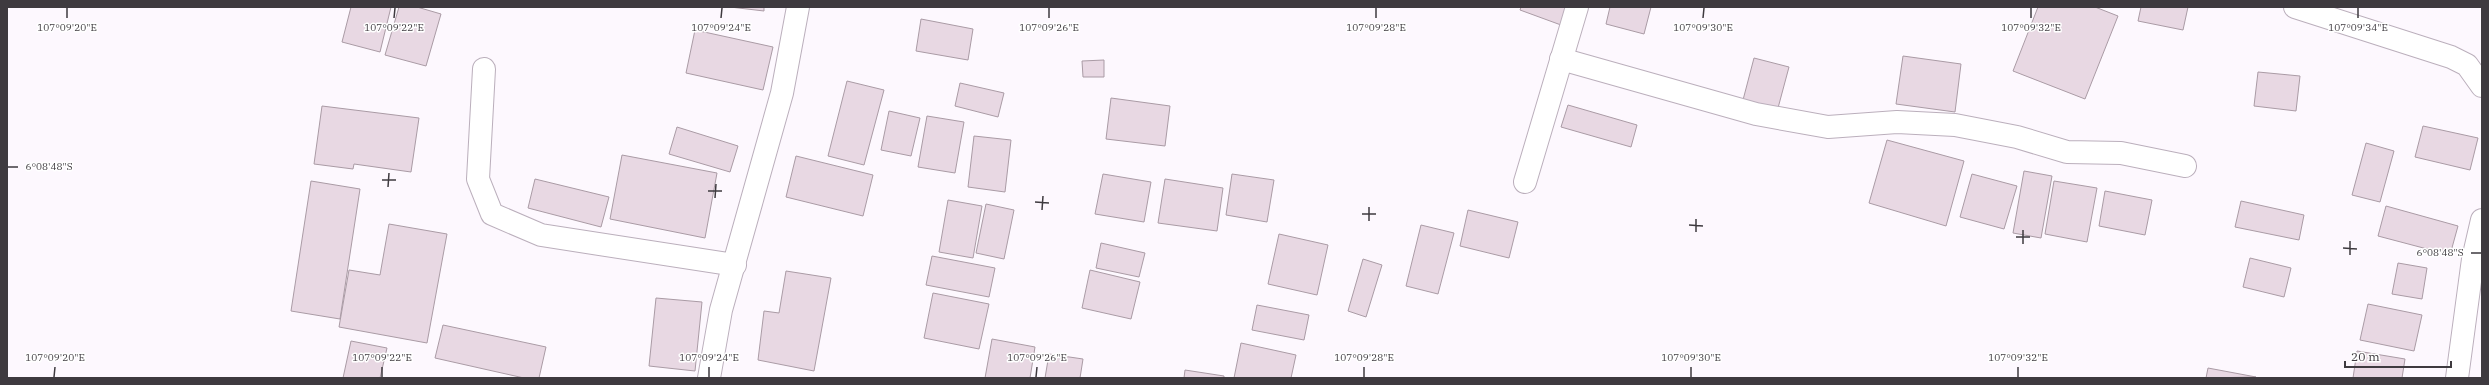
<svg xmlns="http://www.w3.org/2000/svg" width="2489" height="385" viewBox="0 0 2489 385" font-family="'IBM Plex Serif',serif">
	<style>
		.building { fill: #e8d8e3; stroke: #aa9ba5 }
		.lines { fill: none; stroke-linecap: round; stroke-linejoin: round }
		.minor-casing { stroke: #bbafbc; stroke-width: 24 }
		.minor { stroke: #fff; stroke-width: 22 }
		.ticks { fill: none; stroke: #3e3a3f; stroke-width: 1.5 }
		.ticks-label { font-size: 10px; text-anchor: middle; fill: #3e3a3f; stroke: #fff; stroke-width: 3; stroke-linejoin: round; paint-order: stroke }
	</style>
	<rect width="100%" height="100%" fill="#fdf8fe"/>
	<g class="building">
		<polygon points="351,7 391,7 380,52 342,42"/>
		<polygon points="399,7 417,7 441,14 426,66 385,55"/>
		<polygon points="730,7 764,7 764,11"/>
		<polygon points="1521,7 1568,7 1561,25 1520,10"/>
		<polygon points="1610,7 1651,7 1644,34 1606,24"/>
		<polygon points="2038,7 2095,7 2118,16 2085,99 2013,71"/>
		<polygon points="2141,7 2188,7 2183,30 2138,21"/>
		<polygon points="921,19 973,29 968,60 916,51"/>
		<polygon points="695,30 773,47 763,90 686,73"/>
		<polygon points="1903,56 1961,64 1955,112 1896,104"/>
		<polygon points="1754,58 1789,67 1778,108 1743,100"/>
		<polygon points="1104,60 1104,77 1083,77 1082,61"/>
		<polygon points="2258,72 2300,76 2296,111 2254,106"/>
		<polygon points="847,81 884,90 864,165 828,156"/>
		<polygon points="960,83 1004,93 998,117 955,106"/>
		<polygon points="1111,98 1170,106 1165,146 1106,139"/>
		<polygon points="1568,105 1637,125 1631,147 1561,127"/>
		<polygon points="322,106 419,118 411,172 354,164 353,169 314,164"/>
		<polygon points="889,111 920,118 911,156 881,150"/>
		<polygon points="927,116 964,122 955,173 918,167"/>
		<polygon points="2423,126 2478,138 2470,170 2415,157"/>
		<polygon points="677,127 738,146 730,172 669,154"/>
		<polygon points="974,136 1011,140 1005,192 968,187"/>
		<polygon points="1887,140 1964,161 1946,226 1869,203"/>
		<polygon points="2366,143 2394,151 2380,202 2352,195"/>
		<polygon points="622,155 717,173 705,238 610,219"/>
		<polygon points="796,156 873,175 863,216 786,197"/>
		<polygon points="2024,171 2052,176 2041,238 2013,233"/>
		<polygon points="1103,174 1151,182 1144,222 1095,214"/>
		<polygon points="1232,174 1274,180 1267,222 1226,215"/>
		<polygon points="1972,174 2017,186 2004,229 1960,217"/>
		<polygon points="535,179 609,197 601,227 528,208"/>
		<polygon points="1165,179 1223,188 1217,231 1158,223"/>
		<polygon points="311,181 360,189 340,319 291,311"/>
		<polygon points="2054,181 2097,188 2087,242 2045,234"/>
		<polygon points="2105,191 2152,200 2145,235 2099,226"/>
		<polygon points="948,200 982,206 973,258 939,252"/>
		<polygon points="2241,201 2304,215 2299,240 2235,227"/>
		<polygon points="986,204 1014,210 1004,259 976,253"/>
		<polygon points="2386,206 2458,226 2450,255 2378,236"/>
		<polygon points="1468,210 1518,222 1509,258 1460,246"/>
		<polygon points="389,224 447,234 427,343 339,327 349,270 380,275"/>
		<polygon points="1421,225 1454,233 1438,294 1406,286"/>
		<polygon points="1279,234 1328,245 1317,295 1268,284"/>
		<polygon points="1101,243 1145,253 1139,277 1096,268"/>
		<polygon points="932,256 995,268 989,297 926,285"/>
		<polygon points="2250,258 2291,268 2284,297 2243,287"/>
		<polygon points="1363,259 1382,265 1366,317 1348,311"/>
		<polygon points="2398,263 2427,268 2422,299 2392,294"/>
		<polygon points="1090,270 1140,282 1131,319 1082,308"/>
		<polygon points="786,271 831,278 814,371 758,360 764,311 779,313"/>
		<polygon points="933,293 989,304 979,349 924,338"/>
		<polygon points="656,298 702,302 695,371 649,366"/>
		<polygon points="2368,304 2422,315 2414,351 2360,340"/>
		<polygon points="1257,305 1309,315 1304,340 1252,330"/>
		<polygon points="443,325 546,347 539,378 524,378 435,358"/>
		<polygon points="992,339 1035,347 1030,378 985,378"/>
		<polygon points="351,341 387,348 380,378 343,378"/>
		<polygon points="1241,343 1296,355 1291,378 1234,378"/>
		<polygon points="2357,351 2405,359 2402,378 2353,378"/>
		<polygon points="1049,354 1083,359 1080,378 1045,378"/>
		<polygon points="2208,368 2256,377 2206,378"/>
		<polygon points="1185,370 1224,376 1224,378 1184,378"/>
	</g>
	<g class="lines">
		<g class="minor-casing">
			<g id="minor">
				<polyline points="2295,7 2451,57 2467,65 2482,86"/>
				<polyline points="1561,59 1756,114 1828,127 1897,122 1955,125 2017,137 2067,152 2121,153 2185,166"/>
				<polyline points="484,69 478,179 492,214 541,235 735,265"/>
				<polyline points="1525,182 1577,7"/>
				<polyline points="709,378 721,310 782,93 798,7"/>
				<polyline points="2457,378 2473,259 2482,220"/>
			</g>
		</g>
		<use href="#minor" class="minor"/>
	</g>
	<path class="ticks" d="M 67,18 L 67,8M 394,18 L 395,8M 721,18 L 722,8M 1049,18 L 1049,8M 1376,18 L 1376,8M 1703,18 L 1704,8M 2031,18 L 2031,8M 2358,18 L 2358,8M 8,167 L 18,167M 382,180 L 396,180M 388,187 L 389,173M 708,191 L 722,191M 715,198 L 716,184M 1035,202 L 1049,203M 1042,210 L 1043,196M 1362,214 L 1376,214M 1369,221 L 1369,207M 1689,225 L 1703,226M 1696,232 L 1696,219M 2016,237 L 2030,237M 2023,244 L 2023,230M 2343,248 L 2357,249M 2471,253 L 2481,253M 2350,255 L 2350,241M 54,377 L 55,367M 382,377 L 382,367M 709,377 L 709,367M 1036,377 L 1037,367M 1364,377 L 1364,367M 1691,377 L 1691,367M 2018,377 L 2018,367"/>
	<g class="ticks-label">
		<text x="67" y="31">107°09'20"E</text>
		<text x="394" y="31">107°09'22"E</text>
		<text x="721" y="31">107°09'24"E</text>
		<text x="1049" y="31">107°09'26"E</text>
		<text x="1376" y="31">107°09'28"E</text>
		<text x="1703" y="31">107°09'30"E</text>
		<text x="2031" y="31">107°09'32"E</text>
		<text x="2358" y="31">107°09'34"E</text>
		<text x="49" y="170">6°08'48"S</text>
		<text x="2440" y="256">6°08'48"S</text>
		<text x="55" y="361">107°09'20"E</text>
		<text x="382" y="361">107°09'22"E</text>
		<text x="709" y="361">107°09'24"E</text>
		<text x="1037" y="361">107°09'26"E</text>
		<text x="1364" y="361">107°09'28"E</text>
		<text x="1691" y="361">107°09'30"E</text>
		<text x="2018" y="361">107°09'32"E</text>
	</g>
	<rect width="2489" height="385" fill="none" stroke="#3e3a3f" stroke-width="16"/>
	<path d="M2345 361v6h106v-6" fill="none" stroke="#3e3a3f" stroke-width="2"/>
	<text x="2351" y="361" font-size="12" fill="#3e3a3f" stroke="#ffffff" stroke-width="3" paint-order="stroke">20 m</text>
</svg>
